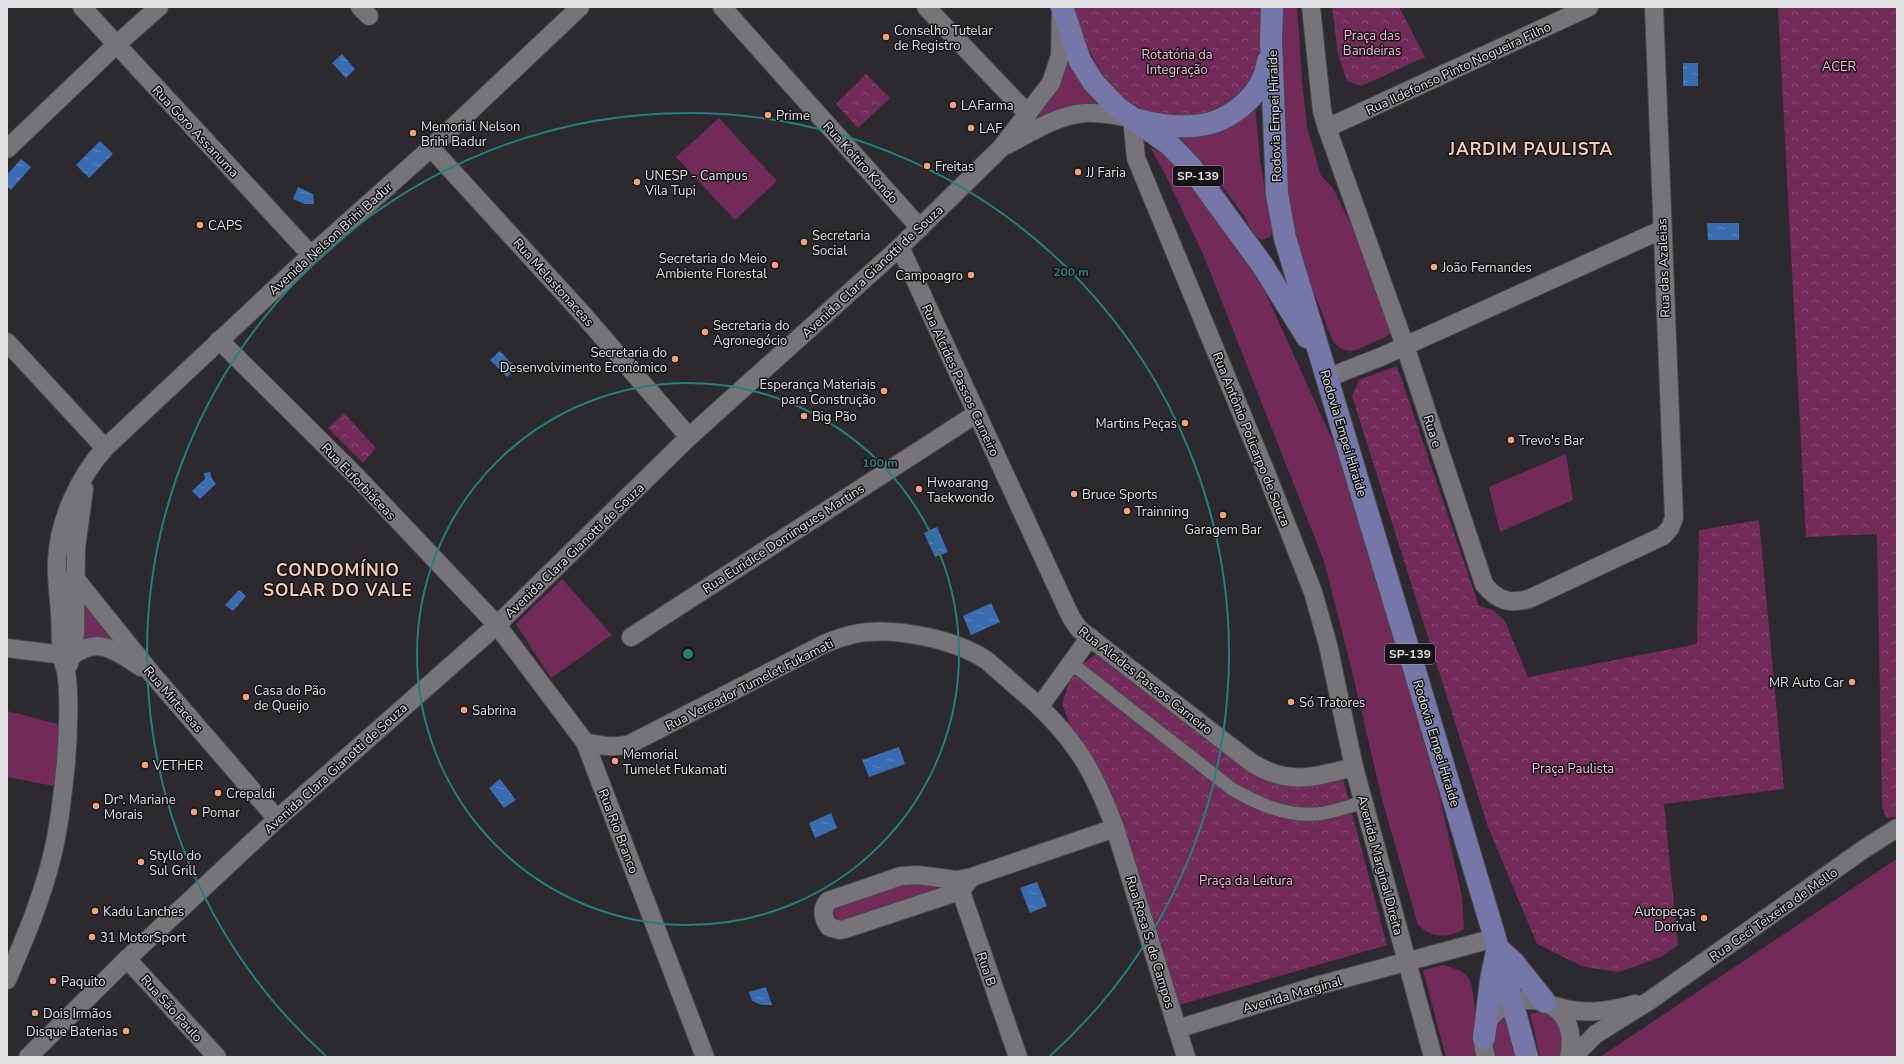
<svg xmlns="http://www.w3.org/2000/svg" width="1904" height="1064" viewBox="0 0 1904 1064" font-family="'Nunito Sans',sans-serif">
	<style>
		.grass { fill: #722b59 }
		.park { fill: url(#park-crowns) }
		.water { fill: url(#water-ripples) }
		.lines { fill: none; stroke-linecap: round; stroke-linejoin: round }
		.pedestrian-casing { stroke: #49484c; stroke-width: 15 }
		.minor-casing { stroke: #49484c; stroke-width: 20 }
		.primary-casing { stroke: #49484c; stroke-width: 24 }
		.pedestrian { stroke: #767479; stroke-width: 13 }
		.minor { stroke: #767479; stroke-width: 18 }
		.primary { stroke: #7477a7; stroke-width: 22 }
		.ring { fill: none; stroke: #24807a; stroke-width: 2 }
		.poi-dot { fill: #f0a378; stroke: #141315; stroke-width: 1.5 }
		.labels { text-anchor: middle; stroke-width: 3; stroke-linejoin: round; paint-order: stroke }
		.shield { fill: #141315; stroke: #a3a2a4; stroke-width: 1 }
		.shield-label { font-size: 12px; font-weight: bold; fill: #e0dfe2 }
		.poi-label { font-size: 13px; fill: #e0dfe2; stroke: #141315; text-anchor: start }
		.park-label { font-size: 13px; fill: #fdbae1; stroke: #141315 }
		.street-label { font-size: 13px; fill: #e0dfe2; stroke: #141315 }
		.district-label { font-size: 17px; font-weight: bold; letter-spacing: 1px; fill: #facdb6; stroke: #141315 }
		.centre { fill: #24807a; stroke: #141315; stroke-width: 2 }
		.ring-label { font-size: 12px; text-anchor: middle; font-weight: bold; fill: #24807a; stroke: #141315; stroke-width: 3; stroke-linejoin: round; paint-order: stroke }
	</style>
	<defs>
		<pattern id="park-crowns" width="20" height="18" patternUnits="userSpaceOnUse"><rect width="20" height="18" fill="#722b59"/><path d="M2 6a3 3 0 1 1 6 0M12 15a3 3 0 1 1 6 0" fill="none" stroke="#864971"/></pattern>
		<pattern id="water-ripples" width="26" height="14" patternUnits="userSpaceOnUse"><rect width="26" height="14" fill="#396cb1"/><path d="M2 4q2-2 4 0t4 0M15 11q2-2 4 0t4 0" fill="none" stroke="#5f87bf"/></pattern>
	</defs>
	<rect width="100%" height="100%" fill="#2c2a2f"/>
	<g class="grass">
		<path d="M 1277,7 L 1297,7 L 1302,81 L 1307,127 L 1321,176 L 1333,188 L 1394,312 L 1391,332 L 1386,337 L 1356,350 C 1346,352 1339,349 1333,341 L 1298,252 L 1287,218 Z"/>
		<polygon points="1065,39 1088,92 1101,107 1033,128 1032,115"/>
		<path d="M 1255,105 L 1260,160 L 1272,232 L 1270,237 L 1262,240 C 1253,237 1249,224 1244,216 C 1224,186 1200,160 1176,133 C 1214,138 1229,133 1255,105 Z"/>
		<polygon points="719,118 777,181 735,220 676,157"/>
		<path d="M 1150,147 L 1168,157 L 1242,254 L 1266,294 L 1335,446 L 1370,551 L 1440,798 L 1462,897 L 1464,929 C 1447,939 1433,938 1418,925 L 1382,799 L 1352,671 L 1324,561 L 1203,254 L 1165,174 Z"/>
		<polygon points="1566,454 1573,500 1500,532 1489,487"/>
		<polygon points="562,579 612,635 551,678 516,624"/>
		<path d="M 79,590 L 132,657 C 116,647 99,631 80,642 Z"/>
		<polygon points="7,711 62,725 59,787 7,777"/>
		<polygon points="1897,859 1897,1057 1600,1057 1895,860"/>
		<polygon points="893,882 935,886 938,894 850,923 838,921 834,914 834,906"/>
		<path d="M 1443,965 C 1452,968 1461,969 1468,977 C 1474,985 1476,1018 1476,1029 C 1476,1039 1473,1048 1476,1057 L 1446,1057 L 1423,970 Z"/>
		<polygon points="1544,1012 1559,1021 1562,1051 1558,1057 1540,1057 1530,1013"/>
		<path d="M 1505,1014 L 1515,1057 L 1497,1057 C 1491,1043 1491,1022 1505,1014 Z"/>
	</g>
	<g class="park">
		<path d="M 1071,7 L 1262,7 C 1262,29 1263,55 1253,76 C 1233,116 1171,128 1133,105 C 1100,85 1085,41 1071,7 Z"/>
		<polygon points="1332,7 1399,7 1425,57 1361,86 1347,81 1338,54"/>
		<polygon points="1778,7 1897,7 1897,817 1886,818 1882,806 1877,534 1806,537"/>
		<polygon points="866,74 890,98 858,128 836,104"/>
		<polygon points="1397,366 1479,606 1493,610 1505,621 1528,677 1697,644 1699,530 1759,520 1784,789 1664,804 1678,945 1661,957 1619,972 1584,967 1537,944 1488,827 1352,396 1359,380"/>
		<polygon points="344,413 376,448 363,463 328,428"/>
		<polygon points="1100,651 1262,779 1279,784 1342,775 1387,945 1179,1005 1062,704 1073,671"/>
	</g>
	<g class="water">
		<polygon points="342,54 355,69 346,78 332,63"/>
		<rect x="1683" y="63" width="15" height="23"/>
		<polygon points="100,141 113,154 89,178 76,165"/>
		<polygon points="21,159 31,167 11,190 7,186 7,175"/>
		<polygon points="298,187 313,194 314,204 305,204 293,199"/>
		<polygon points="1707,223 1739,223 1739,240 1708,240"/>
		<polygon points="500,351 516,368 507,377 490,360"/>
		<polygon points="210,472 212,479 216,484 200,499 192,491 205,479 204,473"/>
		<polygon points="937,527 948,552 935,557 924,533"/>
		<polygon points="239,590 246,596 233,611 225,605"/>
		<polygon points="991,603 1000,622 971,635 963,616"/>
		<polygon points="899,747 905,764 869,777 862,760"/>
		<polygon points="500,779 516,800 504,808 489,788"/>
		<polygon points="831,813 837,828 815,838 809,823"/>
		<polygon points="1037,882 1047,906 1030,913 1020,888"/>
		<polygon points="766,987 772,1005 762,1005 752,1001 749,992"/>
	</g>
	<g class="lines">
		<g class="pedestrian-casing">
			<path id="pedestrian" d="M 1071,663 L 1232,789 C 1258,804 1285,816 1316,814 C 1332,813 1349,806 1364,802"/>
		</g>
		<g class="minor-casing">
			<g id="minor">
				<polyline points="82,7 311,255"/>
				<polyline points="360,7 369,16"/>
				<polyline points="722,7 920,228"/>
				<polyline points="926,7 1028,114"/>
				<path d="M 1311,7 L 1322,111 L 1327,128 L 1405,346 L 1484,584 C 1497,601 1511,605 1531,598 L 1663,536 L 1670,528 L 1674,518 L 1654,7"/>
				<polyline points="1327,128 1589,7"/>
				<path d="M 1007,145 C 1031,132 1058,115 1085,113 C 1101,112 1117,116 1132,118 L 1136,158 L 1267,475 L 1313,592 L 1328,645 L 1354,767 L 1433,1057"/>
				<polyline points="431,148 580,311 689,437"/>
				<polyline points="7,149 117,44 159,7"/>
				<path d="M 900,247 L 1067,609 L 1072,619 L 1079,629 L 1252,763 C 1289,786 1315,777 1354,767"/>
				<polyline points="219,340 358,478 497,625 585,742 705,1057"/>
				<polyline points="7,342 105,448"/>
				<polyline points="1327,378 1383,356 1661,230"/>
				<polyline points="74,577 152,674 277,819"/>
				<polyline points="631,637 976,414"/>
				<polyline points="7,648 72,656"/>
				<path d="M 72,656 C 99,635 117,652 141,667"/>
				<polyline points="69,664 75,634 76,548 84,489"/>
				<polyline points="1040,706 1090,637"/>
				<path d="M 585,742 C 601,746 614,748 630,744 L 826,643 C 839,638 853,633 867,632 C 903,629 956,640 986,660 C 997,669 1008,679 1018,688 C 1044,709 1065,731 1083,759 C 1096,780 1106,804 1115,828 L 1186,1057"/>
				<path d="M 972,877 L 960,891 L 845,929 L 840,930 L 829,927 C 823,918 821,909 828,901 L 901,876 L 917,875 L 957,880 L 972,877 L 1115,828"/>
				<polyline points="957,880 1018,1057"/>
				<polyline points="127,959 217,1057"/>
				<path d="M 7,980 C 25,938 43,896 53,852 C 60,823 63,792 66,762 C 68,738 70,694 66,671 C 65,667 63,664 63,660 C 60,645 61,629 60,614 C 59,596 56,578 57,560 C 59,520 79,477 105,448 L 311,255 L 431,148 L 580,7"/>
				<path d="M 1555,1006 C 1583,1015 1607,1012 1635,1004"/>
				<polyline points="1177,1029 1316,986 1495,938"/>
				<polyline points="28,1057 127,959 277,819 497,625 689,437 900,247 1001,148 1051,83 1060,56 1061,13"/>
				<path d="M 1486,1057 C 1464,987 1586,975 1569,1057"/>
				<polyline points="1573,1057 1596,1034 1649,1001 1864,849 1897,828"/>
			</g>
		</g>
		<g class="primary-casing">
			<g id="primary">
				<polyline points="1062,7 1080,61 1094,83 1118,108 1169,144 1190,166 1263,266 1307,337"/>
				<polyline points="1272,7 1271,41 1277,194 1285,238 1495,938 1527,1057"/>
				<path d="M 1139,120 C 1156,125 1174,127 1191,126 C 1227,125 1263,97 1268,61"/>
				<polyline points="1500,950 1514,963 1545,1002"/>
				<polyline points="1484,1038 1491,980 1497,951"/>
			</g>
		</g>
		<use href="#pedestrian" class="pedestrian"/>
		<use href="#minor" class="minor"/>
		<use href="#primary" class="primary"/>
	</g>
	<g class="ring">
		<circle cx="688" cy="654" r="271"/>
		<path d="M326 1056A541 541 0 1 1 1050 1056"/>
	</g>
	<g class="poi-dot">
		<circle cx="886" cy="37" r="4"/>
		<circle cx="953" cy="105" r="4"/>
		<circle cx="768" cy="115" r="4"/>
		<circle cx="971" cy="128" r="4"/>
		<circle cx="413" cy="133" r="4"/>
		<circle cx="927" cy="166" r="4"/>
		<circle cx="1078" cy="172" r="4"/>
		<circle cx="637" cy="182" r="4"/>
		<circle cx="200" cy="225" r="4"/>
		<circle cx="804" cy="242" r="4"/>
		<circle cx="775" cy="265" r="4"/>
		<circle cx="1434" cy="267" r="4"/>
		<circle cx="971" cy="275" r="4"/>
		<circle cx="705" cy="332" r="4"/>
		<circle cx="675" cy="359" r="4"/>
		<circle cx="884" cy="391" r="4"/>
		<circle cx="804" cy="416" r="4"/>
		<circle cx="1185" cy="423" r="4"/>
		<circle cx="1511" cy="440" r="4"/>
		<circle cx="919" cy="489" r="4"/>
		<circle cx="1074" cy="494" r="4"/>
		<circle cx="1127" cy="511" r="4"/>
		<circle cx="1223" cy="515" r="4"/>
		<circle cx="1852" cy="682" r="4"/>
		<circle cx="246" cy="697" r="4"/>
		<circle cx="1291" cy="702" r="4"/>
		<circle cx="464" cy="710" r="4"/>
		<circle cx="615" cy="761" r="4"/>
		<circle cx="145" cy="765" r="4"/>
		<circle cx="218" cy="793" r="4"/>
		<circle cx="96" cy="806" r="4"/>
		<circle cx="194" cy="812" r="4"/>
		<circle cx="141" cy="862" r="4"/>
		<circle cx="95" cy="911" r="4"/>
		<circle cx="1704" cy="918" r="4"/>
		<circle cx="92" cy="937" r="4"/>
		<circle cx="53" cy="981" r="4"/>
		<circle cx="35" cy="1013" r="4"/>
		<circle cx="126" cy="1031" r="4"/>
	</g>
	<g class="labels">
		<g class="shield">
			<rect x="1173" y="166" width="50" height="20" rx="3"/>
			<rect x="1385" y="644" width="50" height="20" rx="3"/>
		</g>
		<g class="shield-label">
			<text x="1198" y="180">SP-139</text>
			<text x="1410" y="658">SP-139</text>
		</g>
		<g class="poi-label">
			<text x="894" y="35">Conselho Tutelar<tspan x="894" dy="15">de Registro</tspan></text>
			<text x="961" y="110">LAFarma</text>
			<text x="776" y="120">Prime</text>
			<text x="421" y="131">Memorial Nelson<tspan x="421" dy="15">Brihi Badur</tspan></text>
			<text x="979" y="133">LAF</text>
			<text x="935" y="171">Freitas</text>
			<text x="1086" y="177">JJ Faria</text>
			<text x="645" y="180">UNESP - Campus<tspan x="645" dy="15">Vila Tupi</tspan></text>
			<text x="208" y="230">CAPS</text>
			<text x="812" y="240">Secretaria<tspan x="812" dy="15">Social</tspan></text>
			<text x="767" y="263" text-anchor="end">Secretaria do Meio<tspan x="767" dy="15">Ambiente Florestal</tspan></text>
			<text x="1442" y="272">João Fernandes</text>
			<text x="963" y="280" text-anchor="end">Campoagro</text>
			<text x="713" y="330">Secretaria do<tspan x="713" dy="15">Agronegócio</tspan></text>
			<text x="667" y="357" text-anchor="end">Secretaria do<tspan x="667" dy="15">Desenvolvimento Econômico</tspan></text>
			<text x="876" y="389" text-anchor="end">Esperança Materiais<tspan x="876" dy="15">para Construção</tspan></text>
			<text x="812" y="421">Big Pão</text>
			<text x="1177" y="428" text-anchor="end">Martins Peças</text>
			<text x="1519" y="445">Trevo's Bar</text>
			<text x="927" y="487">Hwoarang<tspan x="927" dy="15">Taekwondo</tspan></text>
			<text x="1082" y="499">Bruce Sports</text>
			<text x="1135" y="516">Trainning</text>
			<text x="1223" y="534" text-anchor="middle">Garagem Bar</text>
			<text x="1844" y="687" text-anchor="end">MR Auto Car</text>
			<text x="254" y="695">Casa do Pão<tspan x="254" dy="15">de Queijo</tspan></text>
			<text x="1299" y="707">Só Tratores</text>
			<text x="472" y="715">Sabrina</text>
			<text x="623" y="759">Memorial<tspan x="623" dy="15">Tumelet Fukamati</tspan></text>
			<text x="153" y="770">VETHER</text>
			<text x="226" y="798">Crepaldi</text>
			<text x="104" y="804">Drª. Mariane<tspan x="104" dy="15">Morais</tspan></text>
			<text x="202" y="817">Pomar</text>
			<text x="149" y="860">Styllo do<tspan x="149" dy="15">Sul Grill</tspan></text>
			<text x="103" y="916">Kadu Lanches</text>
			<text x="1696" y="916" text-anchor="end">Autopeças<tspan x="1696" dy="15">Dorival</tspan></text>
			<text x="100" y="942">31 MotorSport</text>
			<text x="61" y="986">Paquito</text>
			<text x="43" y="1018">Dois Irmãos</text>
			<text x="118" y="1036" text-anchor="end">Disque Baterias</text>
		</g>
		<g class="park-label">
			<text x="1372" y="40">Praça das<tspan x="1372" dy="15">Bandeiras</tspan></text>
			<text x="1177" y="59">Rotatória da<tspan x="1177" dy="15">Integração</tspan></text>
			<text x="1839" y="71">ACER</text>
			<text x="1573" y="773">Praça Paulista</text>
			<text x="1246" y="885">Praça da Leitura</text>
		</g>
		<g class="street-label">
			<text transform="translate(1458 68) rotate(-25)" y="5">Rua Ildefonso Pinto Nogueira Filho</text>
			<text transform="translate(1274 116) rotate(-92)" y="5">Rodovia Empei Hiraide</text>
			<text transform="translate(196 131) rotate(47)" y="5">Rua Goro Assanuma</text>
			<text transform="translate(861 162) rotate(48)" y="5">Rua Koitiro Kondo</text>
			<text transform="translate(330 238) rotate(-42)" y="5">Avenida Nelson Brihi Badur</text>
			<text transform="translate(1663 268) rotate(-92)" y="5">Rua das Azaleias</text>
			<text transform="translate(872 271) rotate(-43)" y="5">Avenida Clara Gianotti de Souza</text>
			<text transform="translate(554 282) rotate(48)" y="5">Rua Melastonaceas</text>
			<text transform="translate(961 380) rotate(65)" y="5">Rua Alcides Passos Carneiro</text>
			<text transform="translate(1433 431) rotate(72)" y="5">Rua e</text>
			<text transform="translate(1344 433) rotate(73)" y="5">Rodovia Empei Hiraide</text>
			<text transform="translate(1252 439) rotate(68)" y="5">Rua Antônio Policarpo de Souza</text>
			<text transform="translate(359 481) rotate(46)" y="5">Rua Euforbiáceas</text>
			<text transform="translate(783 538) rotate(-33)" y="5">Rua Euridice Domingues Martins</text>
			<text transform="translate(574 550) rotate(-44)" y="5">Avenida Clara Gianotti de Souza</text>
			<text transform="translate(1146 680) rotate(38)" y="5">Rua Alcides Passos Carneiro</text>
			<text transform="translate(749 684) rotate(-27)" y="5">Rua Vereador Tumelet Fukamati</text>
			<text transform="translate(174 699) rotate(49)" y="5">Rua Mirtaceas</text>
			<text transform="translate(1437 743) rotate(73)" y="5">Rodovia Empei Hiraide</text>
			<text transform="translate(335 768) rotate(-42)" y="5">Avenida Clara Gianotti de Souza</text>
			<text transform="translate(619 831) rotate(69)" y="5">Rua Rio Branco</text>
			<text transform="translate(1381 865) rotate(75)" y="5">Avenida Marginal Direita</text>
			<text transform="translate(1773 914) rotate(-35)" y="5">Rua Ceci Teixeira de Mello</text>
			<text transform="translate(1151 942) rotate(73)" y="5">Rua Rosa S. de Campos</text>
			<text transform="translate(987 969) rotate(71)" y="5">Rua B</text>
			<text transform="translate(1292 994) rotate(-16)" y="5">Avenida Marginal</text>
			<text transform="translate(172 1008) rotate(48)" y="5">Rua São Paulo</text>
		</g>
		<g class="district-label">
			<text x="1531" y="155">JARDIM PAULISTA</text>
			<text x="338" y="576">CONDOMÍNIO<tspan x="338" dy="20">SOLAR DO VALE</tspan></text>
		</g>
	</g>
	<circle cx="688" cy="654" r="6" class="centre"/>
	<g class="ring-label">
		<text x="1071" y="276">200 m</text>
		<text x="880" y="467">100 m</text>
	</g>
	<rect width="1904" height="1064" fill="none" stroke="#e0dfe2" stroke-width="16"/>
</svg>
